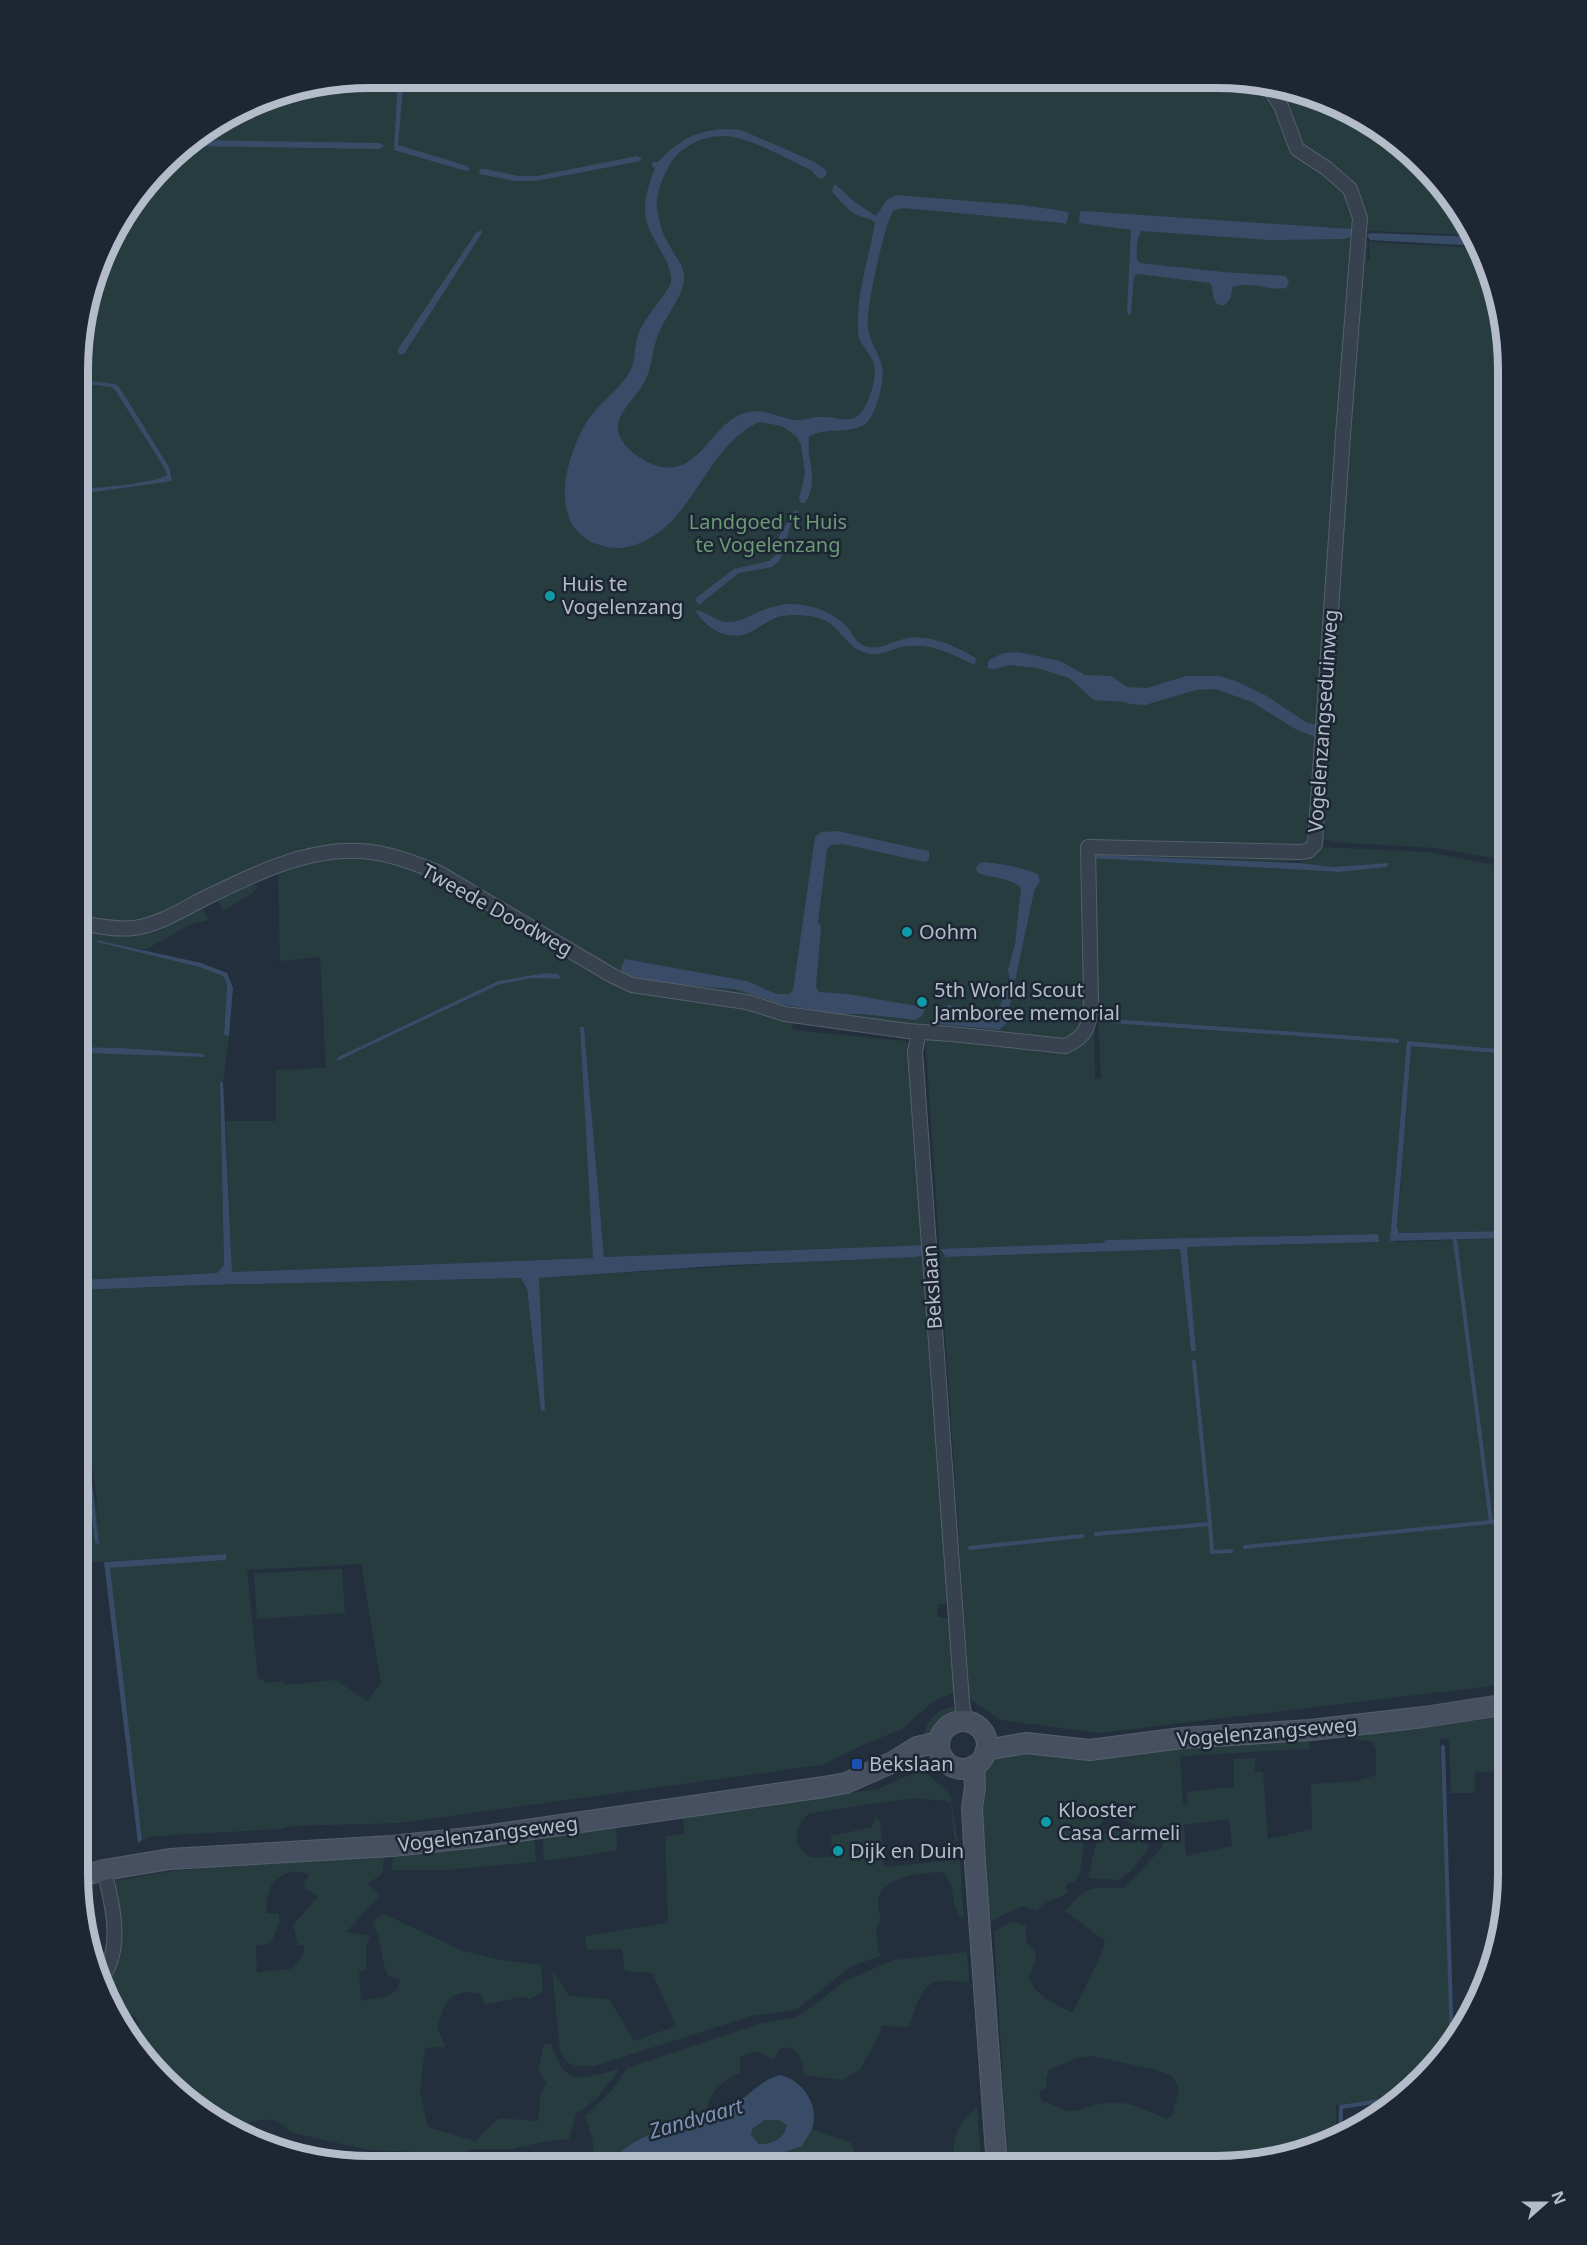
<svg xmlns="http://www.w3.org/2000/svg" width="1587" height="2245" viewBox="0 0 1587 2245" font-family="'Noto Sans',sans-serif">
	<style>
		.green { fill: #263c3f; fill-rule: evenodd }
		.water { fill: #394c67; fill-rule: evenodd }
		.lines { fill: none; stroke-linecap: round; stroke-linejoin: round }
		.stream { stroke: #394c67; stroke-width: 4 }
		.street-casing { stroke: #565f6c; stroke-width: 16 }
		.secondary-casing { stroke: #565f6c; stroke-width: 22 }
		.street { stroke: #38414e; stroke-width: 14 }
		.secondary { stroke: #465061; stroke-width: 20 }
		.culture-dot { fill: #0f9aa8; stroke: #1d2633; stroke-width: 2 }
		.transit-dot { fill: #1a4fb4; stroke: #1d2633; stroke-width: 2 }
		.labels { text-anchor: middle; stroke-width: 5; stroke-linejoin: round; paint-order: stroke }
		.park-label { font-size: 20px; fill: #6b9a76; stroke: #1d2633 }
		.poi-label { font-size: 20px; fill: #b4bcc9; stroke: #1d2633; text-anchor: start }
		.street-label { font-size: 20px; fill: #b4bcc9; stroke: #1d2633 }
		.water-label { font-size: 21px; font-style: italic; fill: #7c92b1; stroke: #1d2633 }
		.rim { fill: none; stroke: #b4bcc9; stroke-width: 8 }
	</style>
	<rect width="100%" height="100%" fill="#242f3e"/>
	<g class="green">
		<path d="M 371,78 L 1255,81 L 1328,100 L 1394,138 L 1448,192 L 1475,235 L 1370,231 L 1366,234 L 1365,239 L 1368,242 L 1367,261 L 1370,261 L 1369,242 L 1481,248 L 1509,370 L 1509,861 L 1435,848 L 1332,842 L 1325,839 L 1323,847 L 1429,852 L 1509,868 L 1509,1231 L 1400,1233 L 1397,1224 L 1401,1185 L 1405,1072 L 1392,1232 L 1390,1235 L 1397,1242 L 1509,1238 L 1508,1573 L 1507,1574 L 1508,1585 L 1497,1589 L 1505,1619 L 1508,1618 L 1508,1684 L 1100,1733 L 1000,1720 L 966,1696 L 969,1691 L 926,1048 L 926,1039 L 931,1038 L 633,981 L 440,871 L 336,849 L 145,923 L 80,921 L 81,332 L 117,225 L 178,150 L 276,94 ZM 1090,857 L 1284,862 L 1303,860 L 1299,863 L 1333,867 L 1389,864 L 1387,867 L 1339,872 ZM 1093,918 L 1101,1078 L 1095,1079 L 1095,1078 ZM 1378,1234 L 1378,1242 L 1187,1247 L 1195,1351 L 1191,1351 L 1180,1249 L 946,1257 L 940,1250 L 1224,1238 Z"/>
		<path d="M 348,853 L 417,867 L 612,979 L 793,1018 L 792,1028 L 803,1031 L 906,1041 L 909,1045 L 927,1245 L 604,1257 L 584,1027 L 580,1028 L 594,1258 L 232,1272 L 226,1121 L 276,1121 L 276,1070 L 326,1068 L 320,957 L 280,961 L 278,876 L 275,870 ZM 545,973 L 561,979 L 532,978 L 498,985 L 338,1060 L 338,1057 L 498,981 Z"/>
		<polygon points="245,882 258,886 253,893 223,911 217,899"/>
		<polygon points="201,903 208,920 189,925 145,950 97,940 98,942 199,967 223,976 227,984 224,1035 229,1036 223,1082 220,1083 224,1265 217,1273 79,1280 79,1053 205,1057 121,1048 79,1047 80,926 126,931"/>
		<path d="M 927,1254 L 951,1603 L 937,1605 L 938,1617 L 953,1619 L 958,1691 L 934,1701 L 902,1729 L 872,1741 L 821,1765 L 399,1823 L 293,1826 L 282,1829 L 155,1836 L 142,1840 L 109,1568 L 226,1560 L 226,1554 L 79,1563 L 79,1414 L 95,1543 L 99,1543 L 91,1478 L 100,1526 L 79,1363 L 79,1290 L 204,1285 L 521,1278 L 527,1289 L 541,1412 L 545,1410 L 539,1278 ZM 361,1564 L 381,1683 L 367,1701 L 336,1680 L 284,1685 L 283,1681 L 266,1683 L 258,1677 L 247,1570 Z"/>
		<polygon points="342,1569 345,1613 257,1619 254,1573"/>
		<path d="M 956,1706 L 954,1713 L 934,1737 L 924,1738 C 926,1719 938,1708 956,1706 Z"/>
		<path d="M 1508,1708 L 1508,1734 L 1500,1738 L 1504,1771 L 1475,1772 L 1475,1793 L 1451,1793 L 1449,1740 L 1440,1738 L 1452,2046 L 1409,2095 L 1401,2100 L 1336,2105 L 1337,2139 L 1217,2167 L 1163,2167 L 1162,2164 L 1146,2167 L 1105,2167 L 1105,2165 L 1092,2167 L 1008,2166 L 994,1932 L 1011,1921 L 1026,1926 L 1026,1941 L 1036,1953 L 1035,1962 L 1029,1977 C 1035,1996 1054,2003 1070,2012 L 1073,2012 L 1101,1955 L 1105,1941 L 1065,1911 C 1088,1885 1090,1887 1124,1888 L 1161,1849 L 1164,1840 L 1111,1813 L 1083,1842 C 1084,1855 1081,1868 1077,1880 L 1065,1885 L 1068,1893 L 1046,1903 L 1036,1911 L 1022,1906 L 987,1923 L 978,1816 L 982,1770 L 994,1756 L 1014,1749 L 1060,1758 L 1309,1737 L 1309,1749 L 1180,1756 L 1183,1805 L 1188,1805 L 1186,1792 L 1234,1787 L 1234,1759 L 1255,1758 L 1255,1772 L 1263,1772 L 1268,1839 L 1312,1829 L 1311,1784 L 1357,1781 L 1376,1775 L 1376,1750 L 1373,1742 L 1347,1738 L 1343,1735 ZM 1229,1819 L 1232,1846 L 1186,1856 L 1184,1825 ZM 1092,2056 L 1156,2070 L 1172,2076 L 1179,2089 L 1172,2116 L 1167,2119 C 1138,2108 1129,2098 1095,2105 C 1086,2107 1077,2112 1068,2111 C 1059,2110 1052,2103 1042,2101 L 1039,2093 L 1047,2087 L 1046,2078 L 1049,2070 L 1077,2058 Z"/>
		<path d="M 924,1771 L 950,1794 L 958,1841 L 956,1841 L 954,1837 L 951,1804 L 946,1801 L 913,1798 L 810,1813 C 796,1822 791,1846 807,1855 C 814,1859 825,1857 832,1857 L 831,1836 L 872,1827 L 875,1817 L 880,1820 L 884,1867 L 960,1859 L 964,1919 C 947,1908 960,1887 942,1872 C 923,1873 886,1876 879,1896 C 876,1904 880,1911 880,1919 C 880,1921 878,1926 877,1928 C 875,1937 878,1947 880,1956 L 852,1966 L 798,2008 L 790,2011 L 751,2016 L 595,2066 C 577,2066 567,2069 560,2050 L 552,1969 L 569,1996 L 609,1999 L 634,2041 L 676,2026 L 652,1973 L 625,1971 L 622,1949 L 587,1950 L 585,1936 L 668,1923 L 665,1836 L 685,1834 L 682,1812 L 706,1812 L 879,1789 L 904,1777 Z"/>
		<polygon points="542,1824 614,1824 618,1843 615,1851 544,1861"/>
		<polygon points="533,1826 536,1862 446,1870 392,1870 393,1843"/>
		<polygon points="1112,1828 1150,1846 1131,1871 1119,1880 1088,1878 1097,1840"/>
		<path d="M 376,1853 L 385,1854 L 382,1874 L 367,1884 L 380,1896 L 346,1932 L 370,1936 L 366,1945 L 366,1970 L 359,1971 L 361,2001 L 387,1996 L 398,1989 L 400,1979 L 388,1976 C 380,1957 383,1942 372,1922 L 384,1914 L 463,1951 L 495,1959 L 541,1965 L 543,1992 L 529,1999 L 524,1996 L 485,2005 L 481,1994 C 468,1990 453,1992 445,2004 C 442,2010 441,2020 437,2027 L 445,2047 L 425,2048 L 420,2092 L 428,2127 L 475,2141 L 499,2118 L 538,2121 L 541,2092 L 547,2083 L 538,2070 L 544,2045 L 551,2043 C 564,2085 579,2081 617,2069 L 618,2072 L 597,2098 L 576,2114 L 569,2139 L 547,2141 L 513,2149 L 473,2149 L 462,2153 L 441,2153 L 368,2150 L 289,2132 C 274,2110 251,2122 231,2129 L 200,2111 L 204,2105 L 180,2092 L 160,2067 L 154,2070 L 140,2052 L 145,2044 L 136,2018 L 109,1997 C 112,1988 110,1983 111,1974 C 112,1965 117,1956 119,1947 C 124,1925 119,1903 115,1881 L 172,1871 ZM 294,1871 L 309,1874 L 303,1886 L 318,1897 L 293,1925 L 298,1946 L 304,1945 L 304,1954 L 291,1969 L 257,1972 L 256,1946 L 271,1943 L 279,1923 L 279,1914 L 266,1913 C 268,1888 269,1879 294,1871 Z"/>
		<path d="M 967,1952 L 969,1982 C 939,1980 926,1976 915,2009 C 913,2015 912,2021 908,2027 L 881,2026 L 881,2030 L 860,2070 L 842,2080 L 804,2075 C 802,2059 802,2052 785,2047 L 779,2050 L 774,2060 C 762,2053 752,2047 740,2058 L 740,2073 C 725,2079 704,2095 708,2114 C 681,2123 621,2137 611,2165 L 594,2165 L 593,2142 L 585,2116 L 613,2089 L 627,2068 L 762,2023 L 792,2018 L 802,2014 L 847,1980 L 894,1960 Z"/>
		<path d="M 977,2106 L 981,2166 L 956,2166 C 950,2137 957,2126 977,2106 Z"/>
		<path d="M 765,2120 L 779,2120 L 787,2125 C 784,2138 773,2145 759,2144 L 751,2135 L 751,2129 Z"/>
		<polygon points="812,2129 851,2143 861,2166 636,2165 648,2158 663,2153 709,2152 772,2156 802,2146"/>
		<polygon points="906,2152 909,2154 909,2166 873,2166 876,2159 893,2153"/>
	</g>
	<g class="water">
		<polygon points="398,78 404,78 398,145 458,163 467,166 470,169 466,171 394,150"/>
		<path d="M 723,129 L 741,130 L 815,162 L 825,170 L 827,174 L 823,178 L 818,178 L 811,170 C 791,161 759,143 738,138 C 711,131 679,144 667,170 C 660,184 654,199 658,215 C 660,224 662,233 667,241 C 677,262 692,269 679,296 C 672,310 662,323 657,338 C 650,357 654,366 642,386 C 634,400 616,413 618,431 C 620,442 632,453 642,459 C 705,496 709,402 764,412 C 776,414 788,421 801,420 C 807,420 813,417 819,417 C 830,416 841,421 852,419 C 866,416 875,384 875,371 C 875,359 866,351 861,342 C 858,337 858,329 858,324 C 857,289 870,256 875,222 C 869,217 862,218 855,214 C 847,209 839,199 832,192 L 834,185 L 836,185 L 856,203 L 876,216 L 887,200 L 896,195 L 1022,205 L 1064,211 L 1069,213 L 1066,224 L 1063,223 L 903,208 L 893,211 C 884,226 865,312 868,328 C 870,343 880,355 882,367 C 885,380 877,409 869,420 C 855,437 826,425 809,437 C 806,462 820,479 805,503 L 801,503 L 799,499 L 805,473 L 801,445 L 797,437 L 782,426 L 759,422 C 711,444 698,506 655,535 C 638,546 619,552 600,545 C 546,528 565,459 586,423 C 597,404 619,391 630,372 C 636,361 634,344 639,332 C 647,314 662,300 671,283 C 672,263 658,249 650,231 C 640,211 647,188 655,168 L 652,166 L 653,162 L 658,162 C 677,142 694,131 723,129 Z"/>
		<polygon points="195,140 379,143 384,146 379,149 186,146"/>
		<polygon points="637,156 641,158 641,161 536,181 515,181 479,174 480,169 485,169 519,176 537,176"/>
		<path d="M 1083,211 L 1351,229 L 1353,232 L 1352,236 L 1345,239 L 1269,240 L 1142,231 C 1136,238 1137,251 1137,260 L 1140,263 L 1223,272 L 1286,276 L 1289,282 L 1286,288 C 1269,291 1250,281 1233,287 L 1230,299 L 1225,305 C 1210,307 1215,291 1210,283 L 1138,274 L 1134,276 L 1131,314 L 1129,315 L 1127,312 L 1131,230 L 1079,223 L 1080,212 Z"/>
		<polygon points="481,230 482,233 480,236 404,354 399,354 398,349 476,233"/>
		<polygon points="1372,233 1476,237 1480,246 1370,240 1367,236 1368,234"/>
		<path d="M 80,380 L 115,384 L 119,387 L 169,467 L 172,481 L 80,494 L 80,489 C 96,488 157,483 167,475 L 165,469 L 116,391 L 112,387 L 80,383 Z"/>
		<path d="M 795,510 L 798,511 C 795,518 791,523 789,530 C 784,545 786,557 772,567 L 739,573 L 699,605 L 696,601 L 696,598 L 734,569 L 769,561 L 775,556 L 778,551 L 779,536 Z"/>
		<path d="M 786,604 C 809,603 833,611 849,629 C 853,636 857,643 865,646 C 880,652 895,639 910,638 C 933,635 956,647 976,658 L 975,665 C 950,653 930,642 901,647 C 889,650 879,657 866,653 C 841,645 841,620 810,616 C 800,615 789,614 778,617 C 766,621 757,630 746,634 C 726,641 705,627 695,610 C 707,611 714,621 726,622 C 740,623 750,615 763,610 C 770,607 778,606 786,604 Z"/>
		<polygon points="1018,652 1060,661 1085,675 1111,676 1127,687 1147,688 1187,676 1220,676 1238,682 1265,695 1307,723 1320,725 1318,738 1297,730 1252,702 1215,689 1196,690 1145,705 1130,704 1125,702 1094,700 1069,678 1037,668 1010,665 994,669 987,668 989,660 1003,653"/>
		<polygon points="837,831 929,851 929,860 924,862 843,844 831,845 827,849 818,922 821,927 816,987 819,992 847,994 918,1006 925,1009 922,1016 915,1020 863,1014 833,1014 781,1004 735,989 690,986 627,977 622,974 621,967 625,959 747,981 776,994 789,994 793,990 815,837 821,832"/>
		<polygon points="1092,855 1299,863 1333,867 1389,863 1387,867 1339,872 1091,858"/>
		<path d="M 984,862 C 1002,864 1021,867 1038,874 L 1040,881 L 1034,891 L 1006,1024 L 999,1030 L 940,1024 L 935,1022 L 934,1017 L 936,1009 L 949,1005 L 992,1013 L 999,1008 L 1010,980 L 1008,970 L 1015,944 L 1021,888 C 1012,878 991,878 978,873 L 976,869 L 978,864 Z"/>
		<polygon points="97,940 201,963 227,973 233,988 229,1036 224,1035 227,984 223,976 199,967 97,942"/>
		<polygon points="545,973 558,974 561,979 532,978 498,985 337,1061 338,1057 498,981"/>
		<polygon points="580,1027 584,1027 604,1257 927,1245 927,1254 916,1257 731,1265 539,1278 545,1410 541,1412 527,1289 521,1278 204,1285 79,1290 79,1280 217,1273 224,1265 220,1082 223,1082 232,1272 593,1258"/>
		<polygon points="1407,1041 1509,1050 1509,1054 1411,1046 1397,1226 1399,1233 1509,1231 1509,1238 1390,1241"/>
		<polygon points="79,1047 122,1048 204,1054 205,1057 79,1053"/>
		<polygon points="1378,1234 1379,1242 1187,1247 1196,1351 1191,1351 1180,1249 946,1257 940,1249 1102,1243 1106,1240"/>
		<polygon points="79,1370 99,1544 95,1543 79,1414"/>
		<polygon points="226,1554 226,1560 110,1568 142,1840 138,1843 104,1562"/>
		<path d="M 780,2075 C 803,2080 820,2106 812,2129 C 809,2135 805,2141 802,2146 L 772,2156 L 752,2158 L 709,2152 L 687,2152 L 663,2153 L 648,2158 L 636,2165 L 611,2165 C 623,2133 706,2118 737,2102 C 752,2094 762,2079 780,2075 ZM 765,2120 L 779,2120 L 787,2125 C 784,2138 773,2145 759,2144 L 751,2135 L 752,2129 Z"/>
	</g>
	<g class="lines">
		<g class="stream">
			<polyline points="1111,1021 1397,1041"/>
			<polyline points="1194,1362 1210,1524"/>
			<polyline points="1491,1522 1509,1520"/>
			<polyline points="1096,1534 1210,1524 1212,1552 1231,1551"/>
			<polyline points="1245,1547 1491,1522 1455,1240"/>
			<polyline points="970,1548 1082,1536"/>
			<polyline points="1443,1747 1452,2046"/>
			<polyline points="1340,2138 1341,2107 1405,2097"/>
		</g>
		<g class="street-casing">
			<g id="street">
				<path d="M 80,923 C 97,926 116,930 134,928 C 159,925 183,909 205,898 C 252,875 306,848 360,851 C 387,852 415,863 439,873 L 613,976 L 632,985 L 747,1002 L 785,1014 L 908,1031 L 951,1034 L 1065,1046 C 1088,1037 1090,1023 1091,1000 L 1088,847 L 1300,852 L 1308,851 L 1315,844 L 1343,435 L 1360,218 L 1350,189 L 1326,168 L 1297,149 L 1281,106 L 1266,83"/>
				<polyline points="919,1032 915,1052 962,1702 965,1722"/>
				<path d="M 102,1977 C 124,1948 112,1902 104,1870"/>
			</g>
		</g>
		<g class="secondary-casing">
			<g id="secondary">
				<circle cx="963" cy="1745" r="24"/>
				<polyline points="986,1750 1026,1743 1090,1750 1182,1738 1311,1730 1424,1717 1508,1704"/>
				<polyline points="974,1766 975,1787 972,1808 975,1863 997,2166"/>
				<polyline points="79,1877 104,1870 170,1859 392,1846 478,1837 824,1787 846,1783 893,1762 917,1747 939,1742"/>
			</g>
		</g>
		<use href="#street" class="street"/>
		<use href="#secondary" class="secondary"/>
	</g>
	<g class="culture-dot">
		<circle cx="550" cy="596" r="6"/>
		<circle cx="907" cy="932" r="6"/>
		<circle cx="922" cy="1002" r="6"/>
		<circle cx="1046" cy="1822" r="6"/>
		<circle cx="838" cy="1851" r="6"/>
	</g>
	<rect class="transit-dot" x="851" y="1758" width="12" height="12" rx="3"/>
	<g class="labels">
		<g class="park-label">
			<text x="768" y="529">Landgoed 't Huis<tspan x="768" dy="23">te Vogelenzang</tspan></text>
		</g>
		<g class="poi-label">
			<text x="562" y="591">Huis te<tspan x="562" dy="23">Vogelenzang</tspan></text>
			<text x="919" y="939">Oohm</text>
			<text x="934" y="997">5th World Scout<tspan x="934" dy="23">Jamboree memorial</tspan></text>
			<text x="869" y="1771">Bekslaan</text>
			<text x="1058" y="1817">Klooster<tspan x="1058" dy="23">Casa Carmeli</tspan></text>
			<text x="850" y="1858">Dijk en Duin</text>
		</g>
		<g class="street-label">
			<text transform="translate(1323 721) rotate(-86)" y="7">Vogelenzangseduinweg</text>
			<text transform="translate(497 910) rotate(29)" y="7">Tweede Doodweg</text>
			<text transform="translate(932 1287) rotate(-94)" y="7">Bekslaan</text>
			<text transform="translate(1267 1732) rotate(-5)" y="7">Vogelenzangseweg</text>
			<text transform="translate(488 1834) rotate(-7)" y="7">Vogelenzangseweg</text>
		</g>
		<g class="water-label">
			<text transform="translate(696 2119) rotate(-16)" y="7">Zandvaart</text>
		</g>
	</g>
	<path d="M0 0H1587V2245H0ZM370 88H1216A282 282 0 0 1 1498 370V1874A282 282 0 0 1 1216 2156H370A282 282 0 0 1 88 1874V370A282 282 0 0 1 370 88Z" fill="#1d2633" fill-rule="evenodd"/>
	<path class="rim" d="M370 88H1216A282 282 0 0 1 1498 370V1874A282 282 0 0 1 1216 2156H370A282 282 0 0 1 88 1874V370A282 282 0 0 1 370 88Z"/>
	<g transform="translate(1545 2203) rotate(69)" stroke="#1d2633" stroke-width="4.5" paint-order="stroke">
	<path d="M0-4.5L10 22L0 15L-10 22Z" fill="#b4bcc9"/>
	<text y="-9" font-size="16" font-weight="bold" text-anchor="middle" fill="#b4bcc9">N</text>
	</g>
</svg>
